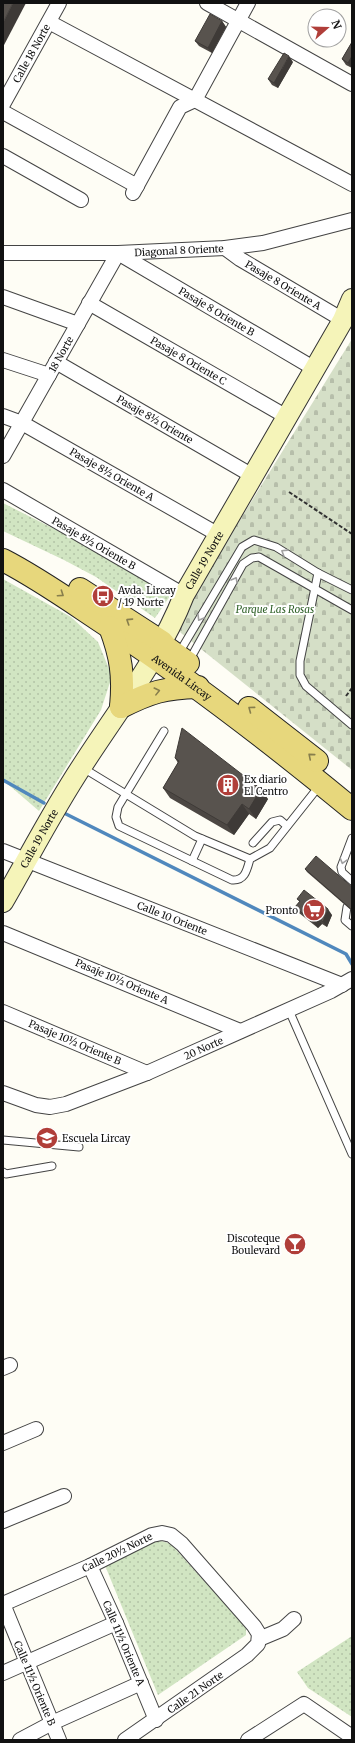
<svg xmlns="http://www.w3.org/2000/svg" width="355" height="1743" viewBox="0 0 355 1743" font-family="Merriweather,serif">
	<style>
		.grass { fill: url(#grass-dots) }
		.cemetery { fill: url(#cemetery-stones) }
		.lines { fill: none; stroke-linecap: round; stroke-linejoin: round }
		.stream { stroke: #5088bd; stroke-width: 3.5 }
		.lane-casing { stroke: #444; stroke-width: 9 }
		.street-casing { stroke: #444; stroke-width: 16 }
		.secondary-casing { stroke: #333; stroke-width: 22 }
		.primary-casing { stroke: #222; stroke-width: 24 }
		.path { stroke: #333; stroke-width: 2; stroke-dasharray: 4 2; stroke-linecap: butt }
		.lane { stroke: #fff; stroke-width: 7 }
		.street { stroke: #fff; stroke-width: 14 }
		.secondary { stroke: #f5f4b9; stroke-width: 20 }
		.primary { stroke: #e7d77c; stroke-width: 22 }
		.wall { fill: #4c4743 }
		.shaded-wall { fill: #3e3a37 }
		.building { fill: #58534e; stroke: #3e3a37 }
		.oneway { stroke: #a0a0a0 }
		.oneway2 { stroke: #877e4c }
		.labels { text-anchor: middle; stroke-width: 4; stroke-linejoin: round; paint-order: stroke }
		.street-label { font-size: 10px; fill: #111; stroke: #fff }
		.poi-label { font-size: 10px; fill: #111; stroke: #fff; text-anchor: start }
		.park-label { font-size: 10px; font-style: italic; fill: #2f6128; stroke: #fff }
	</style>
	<defs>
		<pattern id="grass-dots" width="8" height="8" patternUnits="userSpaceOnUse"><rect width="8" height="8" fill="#d1e5c2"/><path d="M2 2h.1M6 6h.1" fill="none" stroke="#b2c3a6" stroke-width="1.8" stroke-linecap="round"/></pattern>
		<pattern id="cemetery-stones" width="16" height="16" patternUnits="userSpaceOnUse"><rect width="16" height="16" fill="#d5dfc7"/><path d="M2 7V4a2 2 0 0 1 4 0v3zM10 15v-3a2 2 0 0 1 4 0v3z" fill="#b6beaa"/></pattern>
	</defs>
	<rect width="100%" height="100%" fill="#fefdf5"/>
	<g class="grass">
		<polygon points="3,503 80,542 170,596 155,618 96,577 64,560 3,531"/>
		<polygon points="3,579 71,617 98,642 112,676 101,710 39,811 3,780"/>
		<polygon points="158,1540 171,1544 246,1628 246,1635 158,1695 104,1563"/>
		<polygon points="352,1636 352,1717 308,1688 297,1672"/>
	</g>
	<polygon class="cemetery" points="352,339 352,770 181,633 176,626 178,620"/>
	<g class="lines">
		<g class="stream">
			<polyline points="3,780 44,803"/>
			<polyline points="64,813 346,954 352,964"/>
		</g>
		<g class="lane-casing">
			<g id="lane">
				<polyline points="318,573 300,661 300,675 306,686 352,725"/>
				<polyline points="179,653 242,547 254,540 276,547 318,573 352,590"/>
				<polyline points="189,661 243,564 252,558 259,557 352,610"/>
				<path d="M 164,731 L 118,807 L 116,817 L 119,826 L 232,880 C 245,881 247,870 250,859 L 270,848 L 320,785"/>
				<polyline points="83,768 195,836 250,859"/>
				<polyline points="352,838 341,867 342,872 352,881"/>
				<polyline points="253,843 272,822 280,820 287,826"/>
				<polyline points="192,861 202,839"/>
				<polyline points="347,907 345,920 352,926"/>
				<polyline points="288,1008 352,1154"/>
				<polyline points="3,1140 79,1147"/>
				<polyline points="3,1172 6,1174 52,1166"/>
			</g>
		</g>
		<g class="street-casing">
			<g id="street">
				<polyline points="207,3 352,84"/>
				<polyline points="49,22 352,184"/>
				<path id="s1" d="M 3,104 L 59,3"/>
				<polyline points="3,112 137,186"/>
				<polyline points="3,156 81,200"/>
				<polyline points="133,193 180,107 195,100 248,3"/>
				<path id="s2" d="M 225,248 L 240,259 L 343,320"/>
				<path id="s3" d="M 3,253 L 118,253 L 225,248 L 263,243 L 352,220"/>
				<polyline points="3,297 78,324"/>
				<path id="s4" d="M 89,303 L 287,417"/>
				<polyline points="3,360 49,375"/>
				<polyline points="56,362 253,476"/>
				<polyline points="3,416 22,423 219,535"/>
				<path id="s5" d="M 3,456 L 118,253 L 315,369"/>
				<polyline points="3,490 184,595"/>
				<path id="s6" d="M 3,851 L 342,985"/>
				<polyline points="3,933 240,1031"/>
				<polyline points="3,1012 147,1073"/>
				<path id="s7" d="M 3,1093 L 36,1105 L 50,1107 L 66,1104 L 147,1073 L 331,991 L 352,979"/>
				<polyline points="3,1368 10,1365"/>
				<polyline points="3,1443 36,1429"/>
				<polyline points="3,1521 64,1496"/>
				<polyline points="90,1566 116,1623 156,1720"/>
				<polyline points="3,1604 90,1566 152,1535 162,1533 171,1535 182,1544 254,1626 259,1634 258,1644 247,1655 125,1740"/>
				<polyline points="3,1604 59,1740"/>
				<polyline points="259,1639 283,1629 294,1619"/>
				<polyline points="3,1673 116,1623"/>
				<polyline points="20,1740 52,1723 141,1683"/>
				<polyline points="248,1740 304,1704 352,1737"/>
			</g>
		</g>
		<g class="secondary-casing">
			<g id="secondary">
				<path id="s8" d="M 3,902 C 29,857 53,810 82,766 C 118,710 160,657 184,595 L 343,320 L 352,299"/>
			</g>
		</g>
		<g class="primary-casing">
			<g id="primary">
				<path id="s9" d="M 3,560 C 40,579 73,603 108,626 C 193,682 273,744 352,809"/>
				<polyline points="80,589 162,642 167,648 188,663"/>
				<path d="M 110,627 C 121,656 124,676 121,707"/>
				<path d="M 121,707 C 151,692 164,688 198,687"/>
				<polyline points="249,708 317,761"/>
			</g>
		</g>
		<g class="path">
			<polyline points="289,492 352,534"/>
			<polyline points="346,696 352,688"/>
		</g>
		<use href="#lane" class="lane"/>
		<use href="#street" class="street"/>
		<use href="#secondary" class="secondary"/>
		<use href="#primary" class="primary"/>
	</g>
	<g class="wall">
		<polygon points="222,21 226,27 212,53 199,46 195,41"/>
		<polygon points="352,42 352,68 346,65 342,59"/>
		<polygon points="293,62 278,88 272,85 268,79"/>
		<polygon points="175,758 268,799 256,819 249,814 234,835 170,798 163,788 178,763"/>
		<polygon points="305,869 352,887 352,911 307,872"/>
		<polygon points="297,899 332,915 327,927 322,924 318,928 299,913 295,907 300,902"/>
	</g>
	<g class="shaded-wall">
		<polygon points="13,3 26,3 3,47 3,23"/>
		<polygon points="222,21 226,27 212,53 208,48"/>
		<polygon points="289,56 293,62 278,88 274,83"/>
		<polygon points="352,56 352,68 348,63"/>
		<polygon points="261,789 268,799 256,819 249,809"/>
		<polygon points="242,804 249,814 234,835 227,825"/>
		<polygon points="328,909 332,915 327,927 323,922"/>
		<polygon points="318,918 322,924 318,928 314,923"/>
	</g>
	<g class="building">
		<polygon points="3,3 13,3 3,23"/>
		<polygon points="210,14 222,21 208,48 195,41"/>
		<polygon points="352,42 352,56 348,63 342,59"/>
		<polygon points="284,53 289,56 274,83 268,79"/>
		<polygon points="182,728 261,789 249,809 242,804 227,825 163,788 179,761 175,758"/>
		<polygon points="316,856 352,887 352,910 305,869"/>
		<polygon points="304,890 328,909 323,922 318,918 314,923 295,907 300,901 297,899"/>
	</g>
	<defs><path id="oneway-chevron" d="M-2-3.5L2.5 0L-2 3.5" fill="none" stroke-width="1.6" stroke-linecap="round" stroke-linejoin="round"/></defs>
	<g class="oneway">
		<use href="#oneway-chevron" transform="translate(284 552) rotate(-148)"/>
		<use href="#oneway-chevron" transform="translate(235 580) rotate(-61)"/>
		<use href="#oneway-chevron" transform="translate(200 618) rotate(121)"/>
		<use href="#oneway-chevron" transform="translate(343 861) rotate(106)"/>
	</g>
	<g class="oneway2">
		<use href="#oneway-chevron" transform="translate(61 594) rotate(34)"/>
		<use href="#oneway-chevron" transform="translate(129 621) rotate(-147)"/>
		<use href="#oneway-chevron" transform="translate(157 691) rotate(-14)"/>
		<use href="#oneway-chevron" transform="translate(251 709) rotate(-143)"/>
		<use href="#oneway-chevron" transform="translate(311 756) rotate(-140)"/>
	</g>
	<defs>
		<g id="bus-disc" transform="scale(1.15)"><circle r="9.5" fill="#b03e39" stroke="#fff"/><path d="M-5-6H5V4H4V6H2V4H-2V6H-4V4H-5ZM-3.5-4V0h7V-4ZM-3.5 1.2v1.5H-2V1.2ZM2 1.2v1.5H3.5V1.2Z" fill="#fff"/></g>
		<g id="building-disc" transform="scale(1.15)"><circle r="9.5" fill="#b03e39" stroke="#fff"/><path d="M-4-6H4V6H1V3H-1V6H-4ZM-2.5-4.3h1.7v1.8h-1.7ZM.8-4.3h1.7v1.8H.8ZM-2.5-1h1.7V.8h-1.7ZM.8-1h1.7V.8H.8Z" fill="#fff"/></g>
		<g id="supermarket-disc" transform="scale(1.15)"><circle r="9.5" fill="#b03e39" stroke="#fff"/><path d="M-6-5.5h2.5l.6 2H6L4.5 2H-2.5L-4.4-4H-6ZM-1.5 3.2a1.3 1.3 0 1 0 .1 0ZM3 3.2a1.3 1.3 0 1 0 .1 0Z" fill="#fff"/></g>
		<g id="school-disc" transform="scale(1.15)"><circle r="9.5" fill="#b03e39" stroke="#fff"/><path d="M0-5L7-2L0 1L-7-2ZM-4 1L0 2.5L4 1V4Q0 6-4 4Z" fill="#fff"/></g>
		<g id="bar-disc" transform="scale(1.15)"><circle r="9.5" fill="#b03e39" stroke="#fff"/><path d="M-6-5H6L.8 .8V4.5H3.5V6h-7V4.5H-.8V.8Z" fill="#fff"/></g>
	</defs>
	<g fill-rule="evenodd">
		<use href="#bus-disc" x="103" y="596"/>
		<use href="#building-disc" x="228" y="785"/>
		<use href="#supermarket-disc" x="314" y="910"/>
		<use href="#school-disc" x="47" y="1138"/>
		<use href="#bar-disc" x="295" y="1244"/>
	</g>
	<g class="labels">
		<g class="street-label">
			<text dy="4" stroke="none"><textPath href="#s1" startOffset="58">Calle 18 Norte</textPath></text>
			<text dy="4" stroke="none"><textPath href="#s3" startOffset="176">Diagonal 8 Oriente</textPath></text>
			<text dy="4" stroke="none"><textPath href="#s2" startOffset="69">Pasaje 8 Oriente A</textPath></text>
			<text dy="4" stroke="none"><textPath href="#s5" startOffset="348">Pasaje 8 Oriente B</textPath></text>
			<text dy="4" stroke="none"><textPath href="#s5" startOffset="117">18 Norte</textPath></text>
			<text dy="4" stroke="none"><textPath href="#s4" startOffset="115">Pasaje 8 Oriente C</textPath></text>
			<text transform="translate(155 419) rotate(30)" y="4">Pasaje 8½ Oriente</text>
			<text transform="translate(112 474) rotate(30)" y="4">Pasaje 8½ Oriente A</text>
			<text transform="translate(94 543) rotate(30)" y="4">Pasaje 8½ Oriente B</text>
			<text dy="4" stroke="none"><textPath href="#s8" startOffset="397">Calle 19 Norte</textPath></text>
			<text dy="4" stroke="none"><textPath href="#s9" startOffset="214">Avenida Lircay</textPath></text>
			<text dy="4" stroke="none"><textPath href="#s8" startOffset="73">Calle 19 Norte</textPath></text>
			<text dy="4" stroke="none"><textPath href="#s6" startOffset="182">Calle 10 Oriente</textPath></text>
			<text transform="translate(122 981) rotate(23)" y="4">Pasaje 10½ Oriente A</text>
			<text transform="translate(75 1042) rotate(23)" y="4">Pasaje 10½ Oriente B</text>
			<text dy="4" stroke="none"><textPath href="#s7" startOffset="214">20 Norte</textPath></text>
			<text transform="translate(117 1552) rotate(-26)" y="4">Calle 20½ Norte</text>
			<text transform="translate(124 1643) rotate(67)" y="4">Calle 11½ Oriente A</text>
			<text transform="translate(35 1683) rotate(67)" y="4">Calle 11½ Oriente B</text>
			<text transform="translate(195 1692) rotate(-35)" y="4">Calle 21 Norte</text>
		</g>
		<g class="poi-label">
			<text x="118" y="594">Avda. Lircay<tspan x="118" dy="12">/ 19 Norte</tspan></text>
			<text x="244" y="783">Ex diario<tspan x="244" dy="12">El Centro</tspan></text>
			<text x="298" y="914" text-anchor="end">Pronto</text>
			<text x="62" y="1142">Escuela Lircay</text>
			<text x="280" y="1242" text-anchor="end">Discoteque<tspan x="280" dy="12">Boulevard</tspan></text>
		</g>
		<g class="park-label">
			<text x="275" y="613">Parque Las Rosas</text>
		</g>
	</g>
	<rect width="355" height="1743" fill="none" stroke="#111111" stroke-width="8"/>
	<g transform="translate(327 28) rotate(70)"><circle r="19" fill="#ffffff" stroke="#a0a0a0"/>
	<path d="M0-3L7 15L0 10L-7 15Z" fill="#b03e39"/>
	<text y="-6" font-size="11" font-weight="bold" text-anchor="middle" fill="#111111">N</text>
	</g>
</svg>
